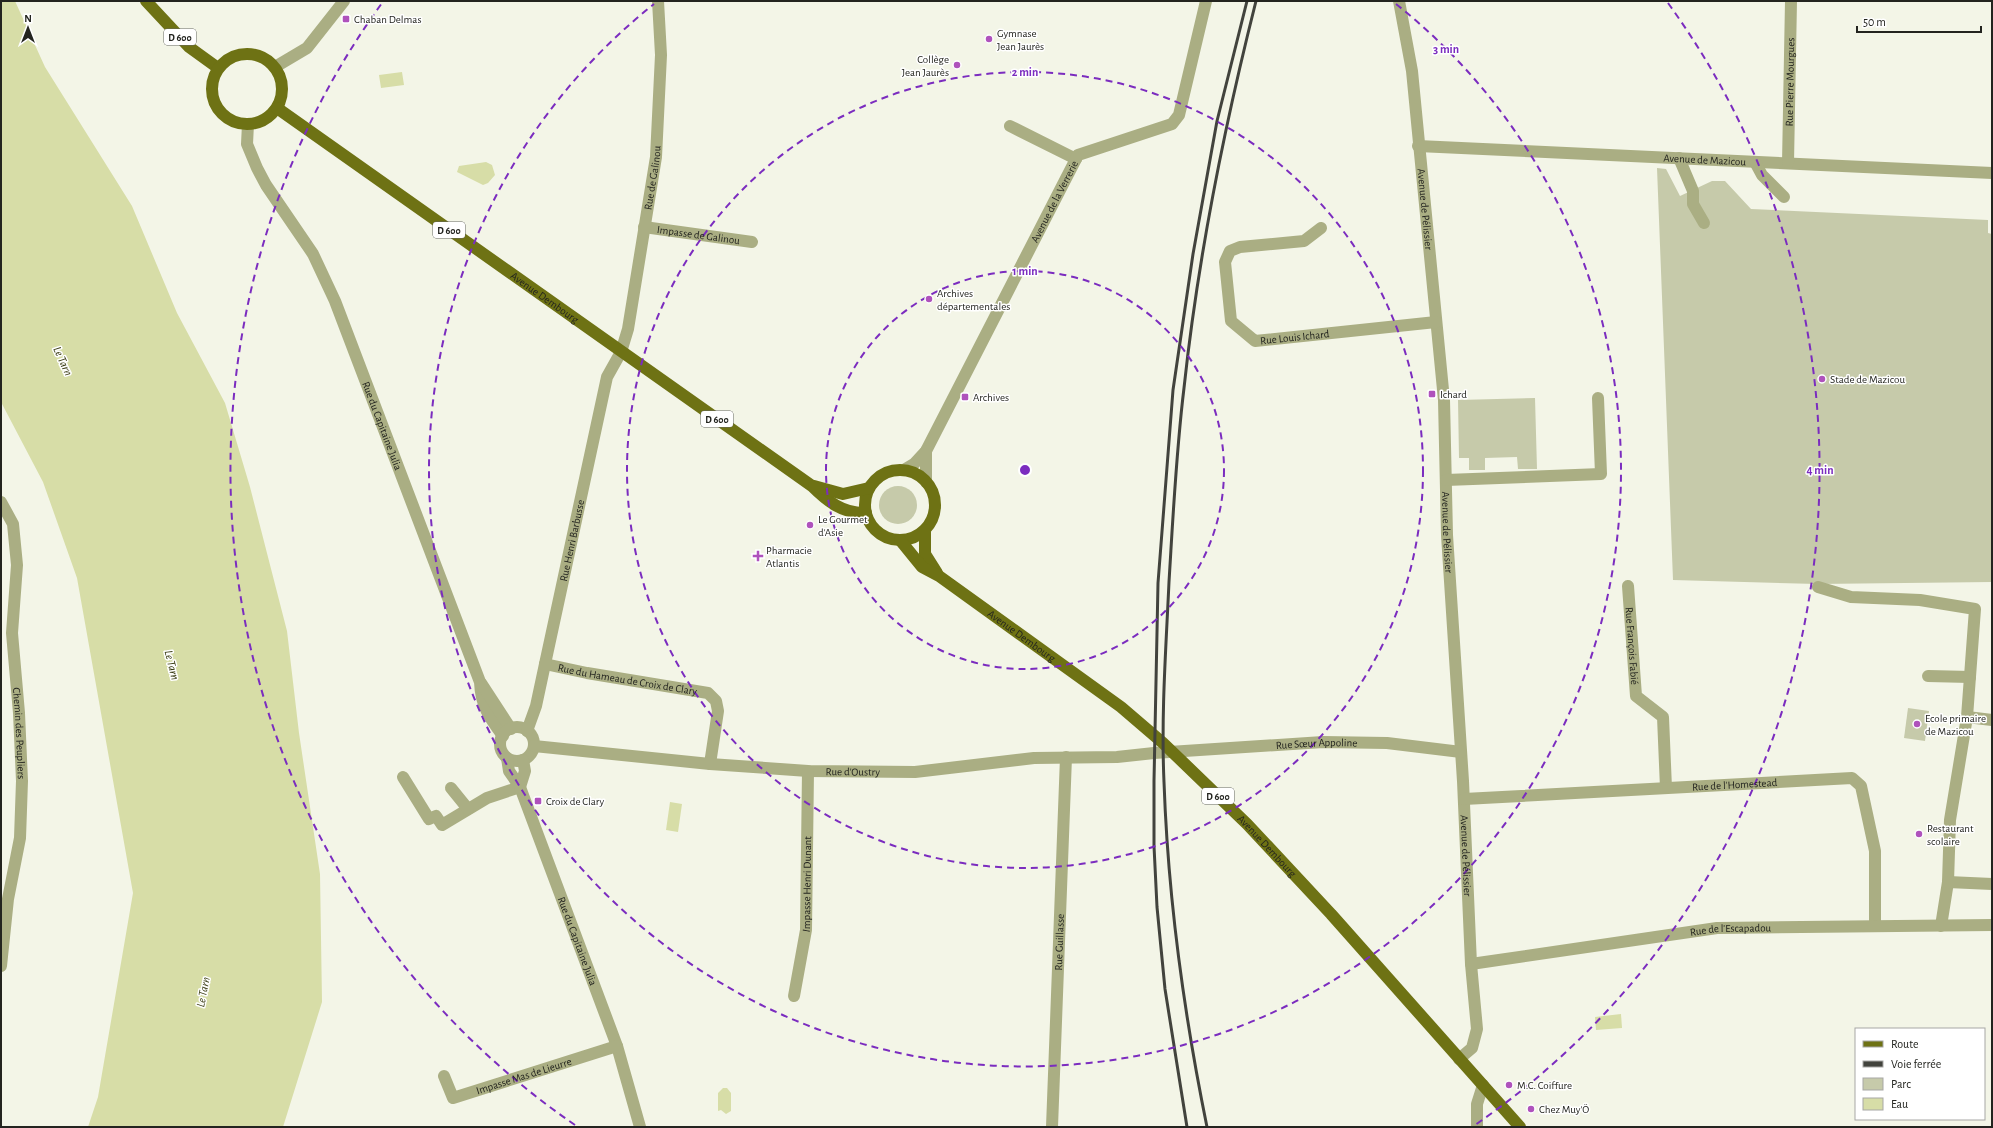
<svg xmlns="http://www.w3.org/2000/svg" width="1993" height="1128" viewBox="0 0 1993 1128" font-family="'Alegreya Sans',sans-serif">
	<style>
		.green { fill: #c6caaa }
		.water { fill: #d7dda7 }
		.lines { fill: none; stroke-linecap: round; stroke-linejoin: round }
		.minor { stroke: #aaae83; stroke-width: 12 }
		.major { stroke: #6e7214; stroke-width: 12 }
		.rail { stroke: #42433d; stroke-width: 3 }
		.ring { fill: none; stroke: #7b2cbf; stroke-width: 2; stroke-dasharray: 7 5 }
		.poi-dot { fill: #af52bc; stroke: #fff; stroke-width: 1.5 }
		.labels { text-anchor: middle; stroke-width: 3; stroke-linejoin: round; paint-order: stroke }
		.shield { fill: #fff; stroke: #656662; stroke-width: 1 }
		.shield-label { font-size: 10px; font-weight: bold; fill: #23241f }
		.poi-label { font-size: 11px; fill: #23241f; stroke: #fff; text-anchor: start }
		.street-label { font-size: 11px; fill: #23241f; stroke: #fff }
		.water-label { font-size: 12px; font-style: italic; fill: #383a11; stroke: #fff }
		.centre { fill: #7b2cbf; stroke: #fff; stroke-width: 2 }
		.ring-label { font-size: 12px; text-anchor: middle; font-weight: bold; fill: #7b2cbf; stroke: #fff; stroke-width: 3; stroke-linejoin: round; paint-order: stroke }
	</style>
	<rect width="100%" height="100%" fill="#f3f5e7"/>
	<g class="green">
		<polygon points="1657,168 1666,169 1680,196 1712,181 1725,181 1751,209 1988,220 1988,233 1992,234 1992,582 1817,584 1673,580"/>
		<polygon points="1535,398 1537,469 1518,469 1517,457 1485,458 1485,470 1469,470 1469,458 1459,458 1458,400"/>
		<circle cx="898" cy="505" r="19"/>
		<polygon points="1908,708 1929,711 1925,741 1904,738"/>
	</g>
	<g class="water">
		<polygon points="1,1 15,1 45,67 132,206 177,313 225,403 250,487 287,631 299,733 320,874 322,1002 283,1127 88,1127 98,1097 133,893 77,578 43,482 1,402"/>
		<polygon points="402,72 404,85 381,88 379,75"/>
		<polygon points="486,162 492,165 495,175 488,183 483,185 457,172 459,166"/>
		<polygon points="670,802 682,804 678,832 666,830"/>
		<polygon points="1621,1014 1622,1028 1596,1030 1595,1017"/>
		<polygon points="723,1088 727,1088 731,1093 731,1111 726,1114 721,1110 718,1111 718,1093"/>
	</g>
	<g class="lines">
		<g class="minor">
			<path id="s1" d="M 1399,1 L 1412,71 L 1444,400 L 1447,535 L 1463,781 L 1471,964 L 1477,1029 L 1472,1048 L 1459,1059"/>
			<polyline points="275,67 307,48 344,1"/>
			<path id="s2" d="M 248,124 L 247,144 L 257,168 L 266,185 L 313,254 L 335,301 L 480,682 C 481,706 489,717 503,736"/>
			<polyline points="1010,126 1076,159"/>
			<path id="s3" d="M 1418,146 L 1992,173"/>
			<polyline points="1679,158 1693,191 1693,204 1704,223"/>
			<polyline points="1755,162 1762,175 1784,197"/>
			<path id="s4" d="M 1788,163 L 1791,1"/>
			<path id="s5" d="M 644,227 L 752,242"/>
			<path id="s6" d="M 1321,228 L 1304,241 L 1240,247 L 1230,251 L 1225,262 L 1231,321 L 1255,341 L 1436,322"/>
			<path id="s7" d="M 904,470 L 914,464 L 926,451 L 1078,155 L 1172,124 L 1179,115 L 1206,1"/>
			<polyline points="1446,480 1601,474 1598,398"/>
			<polyline points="926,482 926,451"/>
			<path id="s8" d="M 1,502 L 13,524 L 17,565 L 12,633 L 19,713 L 22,781 L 20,838 L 8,899 L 1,966"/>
			<path id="s9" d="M 1628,586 L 1636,696 L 1663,717 L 1666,788"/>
			<polyline points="1818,587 1851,597 1920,600 1975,609 1967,717 1950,820 1948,882 1941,926"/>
			<path id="s10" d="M 545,664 L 587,673 L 708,693 L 716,701 L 718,711 L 710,764"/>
			<polyline points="1928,676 1970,677"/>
			<polyline points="481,683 511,729"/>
			<polyline points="1967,717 1992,720"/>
			<circle cx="517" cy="744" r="17"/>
			<path id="s11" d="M 527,731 L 536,706 L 545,664 L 607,377 L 621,352 L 628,329 L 656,157 L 661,55 L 658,1"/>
			<path id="s12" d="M 534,746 L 710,764 L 808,771 L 915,772 L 1034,758 L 1117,757 L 1154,753 L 1323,742 L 1387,743 L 1461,752"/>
			<path id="s13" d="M 507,758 L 509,771 L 520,787 L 617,1046 L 640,1127"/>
			<polyline points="403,777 429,819 436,816 442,825 487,798 520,787"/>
			<polyline points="520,787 525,771 523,760"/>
			<polyline points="451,788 468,809"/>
			<path id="s14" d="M 1464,799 L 1852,778 L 1861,786 L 1875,851 L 1875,926"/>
			<polyline points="1948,882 1992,884"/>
			<path id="s15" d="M 1471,964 L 1717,928 L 1992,925"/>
			<path id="s16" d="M 794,996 L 806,930 L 808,771"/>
			<path id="s17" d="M 444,1076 L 453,1098 L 617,1046"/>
			<path id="s18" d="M 1052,1127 L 1066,757"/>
			<polyline points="1477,1127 1477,1104 1483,1085"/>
		</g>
		<g class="major">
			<polyline points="146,1 189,47 218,68"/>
			<circle cx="247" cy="89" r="35"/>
			<path id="s19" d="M 277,108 L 812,486 C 827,501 843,514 866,513"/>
			<circle cx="900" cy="505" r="35"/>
			<polyline points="814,486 843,494 869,488"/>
			<polyline points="925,530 925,554 937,573"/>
			<path id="s20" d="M 900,540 L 922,567 L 939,576 L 1121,707 L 1163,743 L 1247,824 L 1331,914 L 1520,1127"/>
		</g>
		<g class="rail">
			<polyline points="1187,1127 1165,989 1157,907 1154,846 1154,781 1158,583 1173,390 1193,254 1217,121 1247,1"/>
			<path d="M 1207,1127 C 1184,1014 1168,897 1164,782 C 1161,715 1166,648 1169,582 C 1173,517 1176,453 1184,388 C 1198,257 1224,128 1256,1"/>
		</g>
	</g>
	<g class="ring">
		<circle cx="1025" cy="470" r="199"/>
		<circle cx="1025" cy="470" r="398"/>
		<path d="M1396 4A596 596 0 1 1 654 4"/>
		<path d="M575 1125A795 795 0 0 1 382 3M1668 3A795 795 0 0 1 1475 1125"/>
	</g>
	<g class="poi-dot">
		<rect x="342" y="15" width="8" height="8" rx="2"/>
		<circle cx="989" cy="39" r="4"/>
		<circle cx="957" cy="65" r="4"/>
		<circle cx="929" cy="299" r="4"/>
		<circle cx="1822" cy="379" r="4"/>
		<rect x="1428" y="390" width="8" height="8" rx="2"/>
		<rect x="961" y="393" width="8" height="8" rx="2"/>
		<circle cx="810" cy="525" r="4"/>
		<path d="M756 550h4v4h4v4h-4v4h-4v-4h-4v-4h4z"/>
		<circle cx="1917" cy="724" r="4"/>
		<rect x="534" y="797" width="8" height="8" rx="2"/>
		<circle cx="1919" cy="834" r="4"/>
		<circle cx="1509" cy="1085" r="4"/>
		<circle cx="1531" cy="1109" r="4"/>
	</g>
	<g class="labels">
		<g class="shield">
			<rect x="164" y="29" width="32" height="16" rx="3"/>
			<rect x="433" y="222" width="32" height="16" rx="3"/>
			<rect x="701" y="411" width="32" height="16" rx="3"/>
			<rect x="1202" y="788" width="32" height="16" rx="3"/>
		</g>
		<g class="shield-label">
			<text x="180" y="41">D 600</text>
			<text x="449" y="234">D 600</text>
			<text x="717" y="423">D 600</text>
			<text x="1218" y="800">D 600</text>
		</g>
		<g class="poi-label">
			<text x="354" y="23">Chaban Delmas</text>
			<text x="997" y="37">Gymnase<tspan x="997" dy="13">Jean Jaurès</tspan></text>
			<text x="949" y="63" text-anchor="end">Collège<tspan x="949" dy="13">Jean Jaurès</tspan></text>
			<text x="937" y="297">Archives<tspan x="937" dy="13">départementales</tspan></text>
			<text x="1830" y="383">Stade de Mazicou</text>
			<text x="1440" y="398">Ichard</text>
			<text x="973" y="401">Archives</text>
			<text x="818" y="523">Le Gourmet<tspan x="818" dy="13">d'Asie</tspan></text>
			<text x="766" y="554">Pharmacie<tspan x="766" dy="13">Atlantis</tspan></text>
			<text x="1925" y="722">Ecole primaire<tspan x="1925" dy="13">de Mazicou</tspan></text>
			<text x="546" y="805">Croix de Clary</text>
			<text x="1927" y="832">Restaurant<tspan x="1927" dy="13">scolaire</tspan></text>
			<text x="1517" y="1089">M.C. Coiffure</text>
			<text x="1539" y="1113">Chez Muy'Ö</text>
		</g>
		<g class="street-label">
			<text dy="4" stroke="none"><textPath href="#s4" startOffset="81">Rue Pierre Mourgues</textPath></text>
			<text dy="4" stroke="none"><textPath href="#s3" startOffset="287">Avenue de Mazicou</textPath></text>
			<text dy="4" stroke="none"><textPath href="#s11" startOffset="569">Rue de Galinou</textPath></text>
			<text dy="4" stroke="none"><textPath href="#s7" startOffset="310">Avenue de la Verrerie</textPath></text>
			<text dy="4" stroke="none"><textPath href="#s1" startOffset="210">Avenue de Pélissier</textPath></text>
			<text dy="4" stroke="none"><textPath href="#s5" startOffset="55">Impasse de Galinou</textPath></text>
			<text dy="4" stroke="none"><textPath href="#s19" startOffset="328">Avenue Dembourg</textPath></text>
			<text dy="4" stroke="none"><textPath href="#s6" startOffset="239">Rue Louis Ichard</textPath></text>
			<text dy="4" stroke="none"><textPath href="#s2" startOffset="334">Rue du Capitaine Julia</textPath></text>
			<text dy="4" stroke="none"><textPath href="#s1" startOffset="534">Avenue de Pélissier</textPath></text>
			<text dy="4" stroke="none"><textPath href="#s11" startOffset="196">Rue Henri Barbusse</textPath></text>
			<text dy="4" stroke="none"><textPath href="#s20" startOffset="156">Avenue Dembourg</textPath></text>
			<text dy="4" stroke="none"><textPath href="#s9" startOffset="60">Rue François Fabié</textPath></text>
			<text dy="4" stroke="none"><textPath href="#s10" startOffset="84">Rue du Hameau de Croix de Clary</textPath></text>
			<text dy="4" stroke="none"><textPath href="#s8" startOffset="235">Chemin des Peupliers</textPath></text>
			<text dy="4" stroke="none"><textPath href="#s12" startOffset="785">Rue Sœur Appoline</textPath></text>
			<text dy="4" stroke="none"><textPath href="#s12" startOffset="320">Rue d'Oustry</textPath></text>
			<text dy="4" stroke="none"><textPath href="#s14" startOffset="271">Rue de l'Homestead</textPath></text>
			<text dy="4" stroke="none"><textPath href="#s20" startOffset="480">Avenue Dembourg</textPath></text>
			<text dy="4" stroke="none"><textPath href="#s1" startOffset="858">Avenue de Pélissier</textPath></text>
			<text dy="4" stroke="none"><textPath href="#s16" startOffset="113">Impasse Henri Dunant</textPath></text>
			<text dy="4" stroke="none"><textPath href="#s15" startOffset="262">Rue de l'Escapadou</textPath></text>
			<text dy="4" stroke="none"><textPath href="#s13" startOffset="197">Rue du Capitaine Julia</textPath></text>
			<text dy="4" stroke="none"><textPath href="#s18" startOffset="185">Rue Guillasse</textPath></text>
			<text dy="4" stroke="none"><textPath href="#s17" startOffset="98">Impasse Mas de Lieurre</textPath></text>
		</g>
		<g class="water-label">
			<text transform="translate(63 361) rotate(65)" y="4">Le Tarn</text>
			<text transform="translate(172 665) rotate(76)" y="4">Le Tarn</text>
			<text transform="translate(203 992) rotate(-79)" y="4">Le Tarn</text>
		</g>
	</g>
	<circle cx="1025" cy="470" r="6" class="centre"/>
	<g class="ring-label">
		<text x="1446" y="53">3 min</text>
		<text x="1025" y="76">2 min</text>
		<text x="1025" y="275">1 min</text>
		<text x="1820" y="474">4 min</text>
	</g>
	<rect width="1993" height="1128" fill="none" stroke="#23241f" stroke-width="4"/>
	<rect x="1855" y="1028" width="130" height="92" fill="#ffffff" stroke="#a7a7a5"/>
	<rect x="1863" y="1041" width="20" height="6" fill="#6e7214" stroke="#a7a7a5"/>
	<text x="1891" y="1048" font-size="12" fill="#23241f">Route</text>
	<rect x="1863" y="1061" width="20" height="6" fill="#42433d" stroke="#a7a7a5"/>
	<text x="1891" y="1068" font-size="12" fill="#23241f">Voie ferrée</text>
	<rect x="1863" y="1078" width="20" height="12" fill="#c6caaa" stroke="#a7a7a5"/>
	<text x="1891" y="1088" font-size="12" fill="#23241f">Parc</text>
	<rect x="1863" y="1098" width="20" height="12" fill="#d7dda7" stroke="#a7a7a5"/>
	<text x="1891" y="1108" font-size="12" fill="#23241f">Eau</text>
	<g transform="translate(28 28)" stroke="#ffffff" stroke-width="3" paint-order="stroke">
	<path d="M0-3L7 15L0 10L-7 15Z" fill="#23241f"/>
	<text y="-6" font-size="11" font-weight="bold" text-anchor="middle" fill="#23241f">N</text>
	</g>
	<path d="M1857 26v6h124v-6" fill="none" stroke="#23241f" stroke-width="2"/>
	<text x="1863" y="26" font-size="12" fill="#23241f" stroke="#ffffff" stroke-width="3" paint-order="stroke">50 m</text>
</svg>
